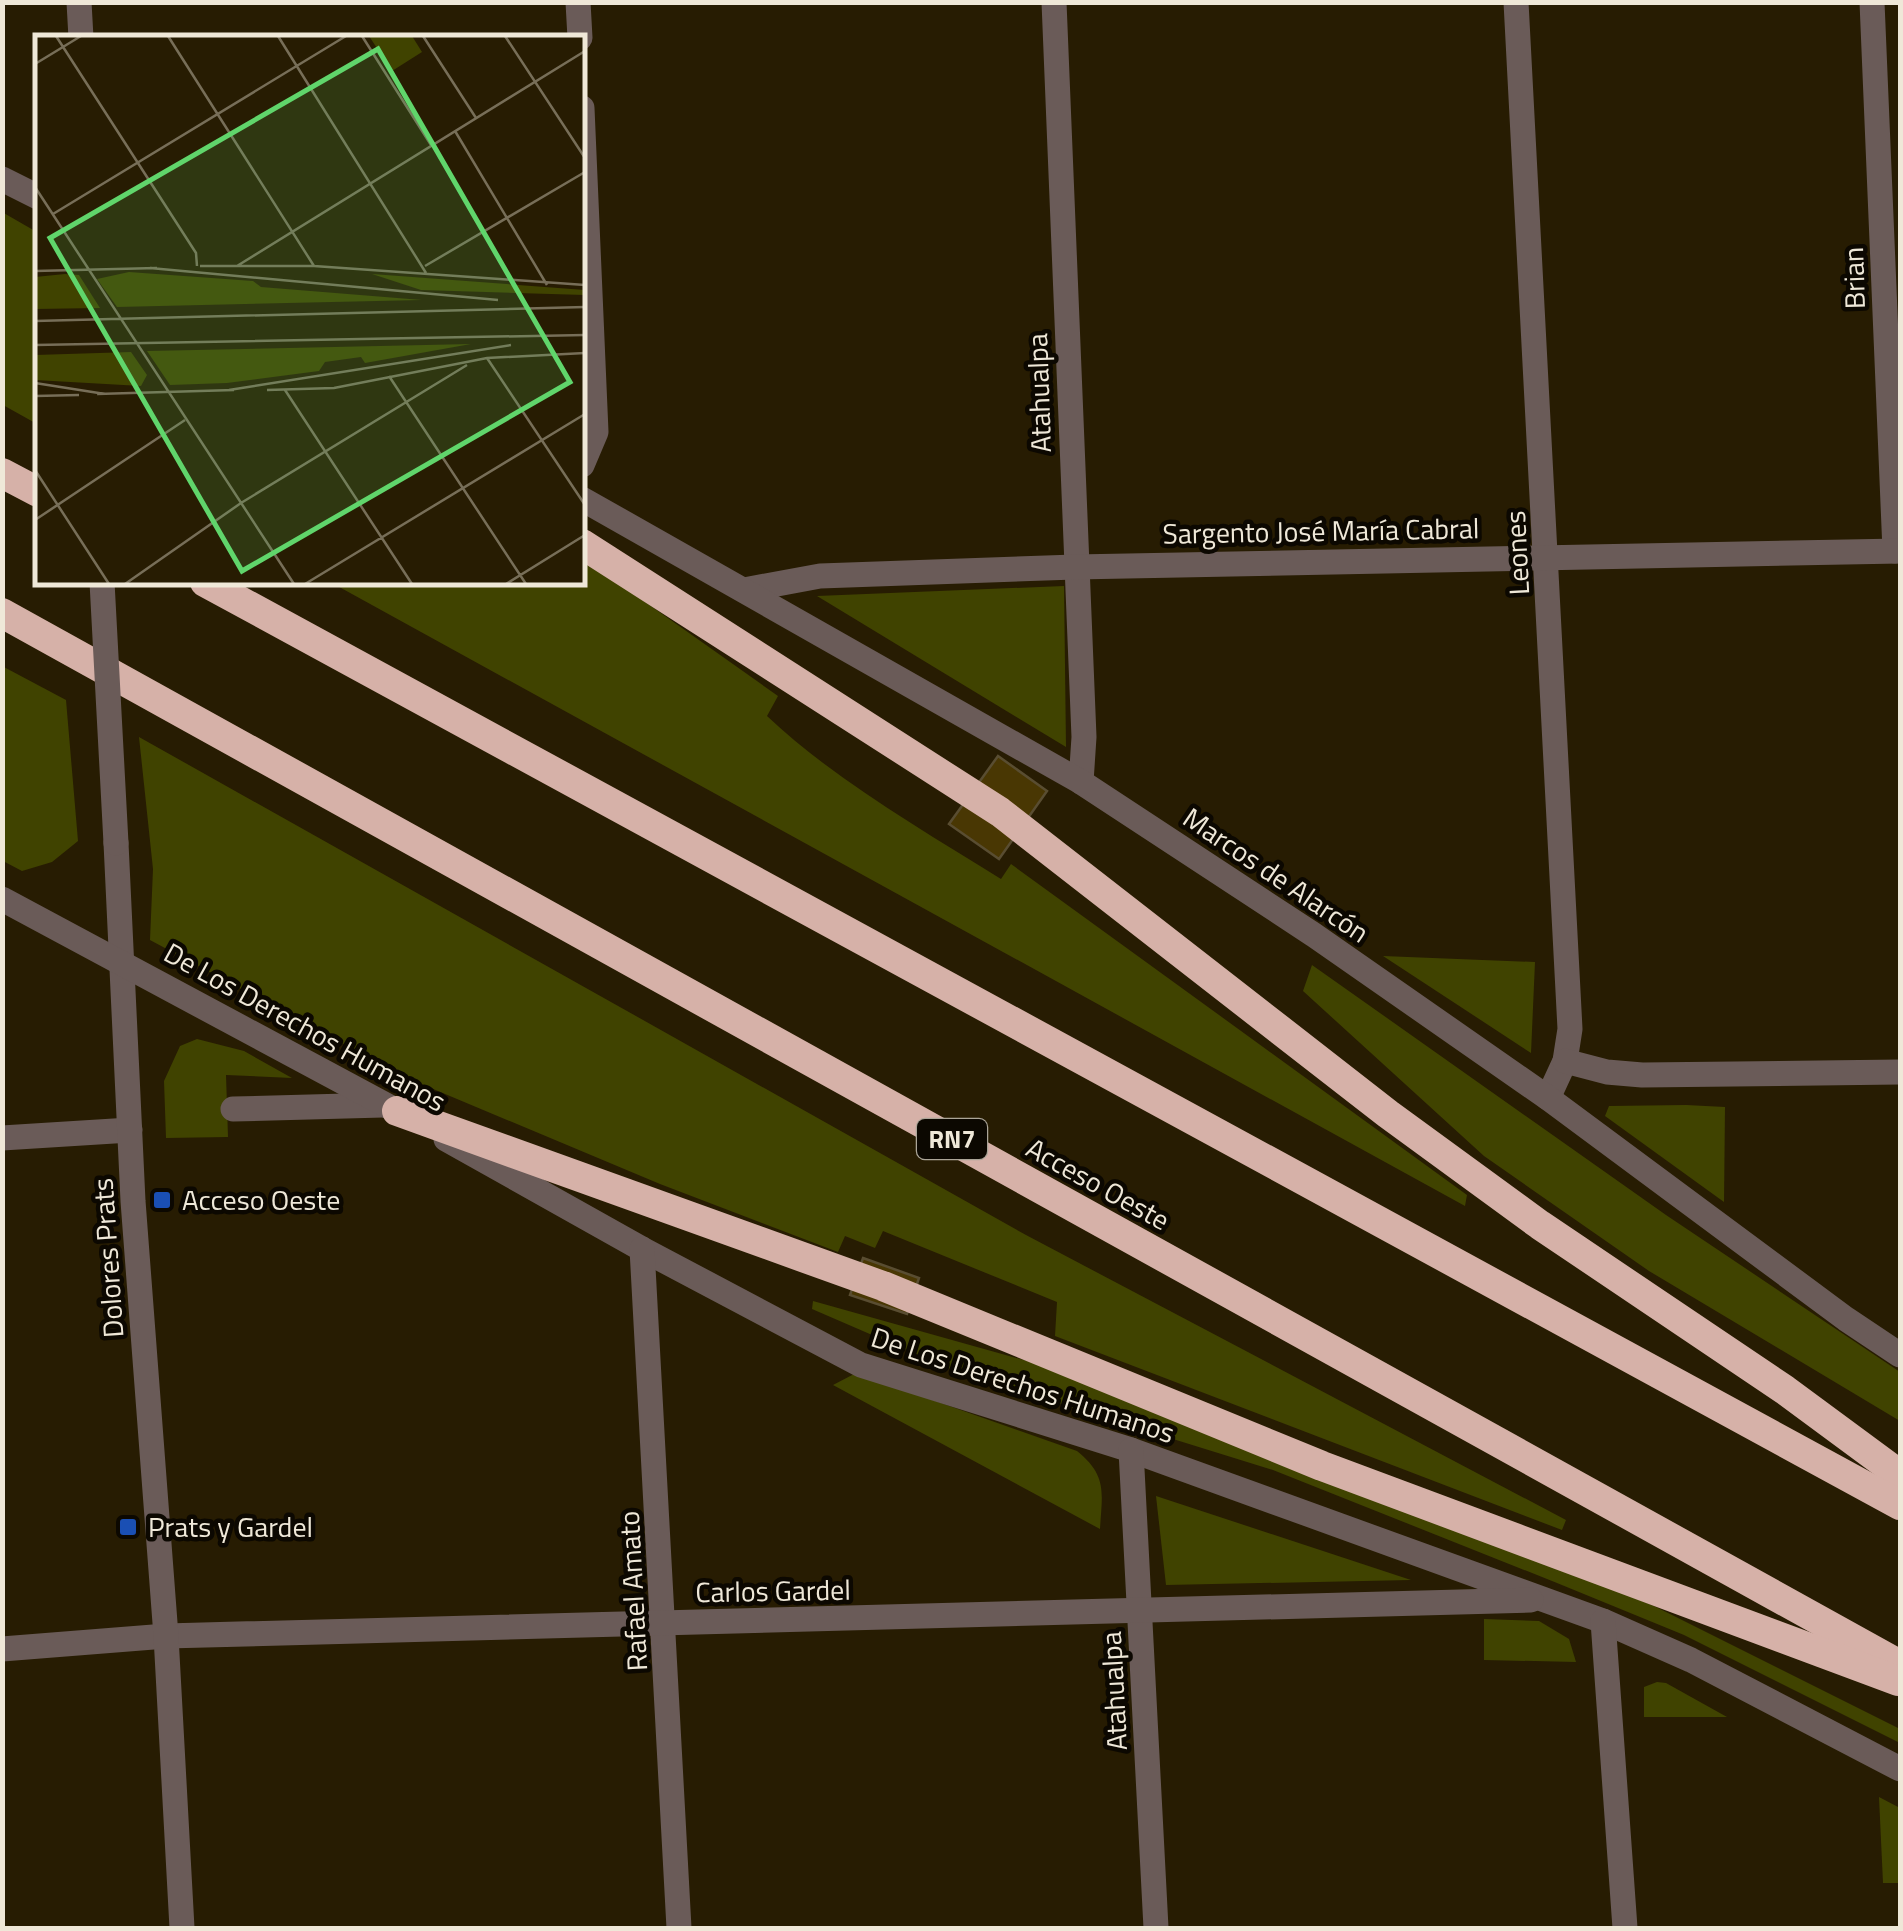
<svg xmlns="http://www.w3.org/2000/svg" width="1903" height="1931" viewBox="0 0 1903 1931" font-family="'Titillium Web',sans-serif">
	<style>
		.green { fill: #404300 }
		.building { fill: #493703; stroke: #594d31; stroke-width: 2.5 }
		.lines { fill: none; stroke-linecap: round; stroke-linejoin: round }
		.minor { stroke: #6a5b58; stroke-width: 25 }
		.tertiary { stroke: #6a5b58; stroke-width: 25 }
		.motorway { stroke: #d6b1a8; stroke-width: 30 }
		.tertiary-bridge { stroke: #6a5b58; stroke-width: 25 }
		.transit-dot { fill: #1a4fb4; stroke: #0c0801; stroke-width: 4 }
		.labels { text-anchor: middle; stroke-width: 9; stroke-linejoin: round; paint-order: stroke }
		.shield { fill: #0c0801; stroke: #aba598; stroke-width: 2.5 }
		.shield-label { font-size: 25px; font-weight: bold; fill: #efe8d8 }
		.street-label { font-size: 28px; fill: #efe8d8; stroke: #0c0801 }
		.poi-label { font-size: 28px; fill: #efe8d8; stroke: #0c0801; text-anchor: start }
		.inset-road { fill: none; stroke: #776e58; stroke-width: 2.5 }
		.view { fill: #60d56b; fill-opacity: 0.15; stroke: #60d56b; stroke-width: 5 }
		.inset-edge { fill: none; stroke: #efe8d8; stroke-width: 5 }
	</style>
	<rect width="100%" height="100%" fill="#271c02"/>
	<g class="green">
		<polygon points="2,212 35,231 37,424 3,405"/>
		<path d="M 583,558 L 778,696 L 767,716 C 835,780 921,829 1001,879 L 1011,864 L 1467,1195 L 1465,1206 L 332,583 L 582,582 Z"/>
		<polygon points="1064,586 1066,747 817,596"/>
		<polygon points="2,666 66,700 78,841 52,862 22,871 3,861"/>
		<polygon points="139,737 1026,1235 1566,1520 1562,1530 1055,1336 1057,1302 883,1231 875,1248 845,1236 838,1252 660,1184 407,1078 150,940 153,869"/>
		<polygon points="1383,956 1535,962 1531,1053"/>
		<polygon points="1312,965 1666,1215 1900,1372 1900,1421 1649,1271 1484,1156 1303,991"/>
		<polygon points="197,1039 244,1051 292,1078 226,1075 228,1137 166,1138 164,1081 180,1046"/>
		<polygon points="1686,1105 1725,1107 1724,1202 1605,1116 1609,1106"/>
		<polygon points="813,1301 1038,1364 1319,1470 1654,1606 1900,1729 1900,1743 1684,1635 1557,1583 1273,1470 960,1373 812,1309"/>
		<path d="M 856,1373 L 1077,1451 C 1108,1476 1102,1493 1100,1529 L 833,1385 Z"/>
		<polygon points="1156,1496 1411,1580 1166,1585"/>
		<polygon points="1484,1619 1539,1621 1569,1639 1576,1662 1484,1660"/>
		<polygon points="1657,1682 1666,1683 1727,1717 1644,1717 1644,1687"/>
		<polygon points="1879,1797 1900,1808 1900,1883 1883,1883"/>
	</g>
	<g class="building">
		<polygon points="998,756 1047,791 999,859 949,824"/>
		<polygon points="863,1258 919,1278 907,1314 850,1295"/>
	</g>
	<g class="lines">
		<g class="minor">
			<polyline points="578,2 580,38"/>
			<polyline points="1054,2 1084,737 1081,782"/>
			<polyline points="1516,2 1570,1029 1565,1061 1548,1098"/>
			<polyline points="1872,2 1895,551"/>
			<polyline points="582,108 596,432 582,465"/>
			<polyline points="744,590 820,576 1075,567 1900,551"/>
			<polyline points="1565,1061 1607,1072 1642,1075 1900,1072"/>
			<polyline points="233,1109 383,1105"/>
			<polyline points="2,1138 130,1130"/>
			<polyline points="446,1139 642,1249 861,1365 1131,1450 1603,1621 1691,1660 1900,1769"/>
			<polyline points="642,1249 679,1928"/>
			<polyline points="1131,1450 1156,1928"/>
			<polyline points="1603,1621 1625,1928"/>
			<polyline points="2,1649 166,1636 1531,1600"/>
		</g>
		<g class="tertiary">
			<polyline points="79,2 81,38"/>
			<polyline points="2,179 38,197"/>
			<polyline points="582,499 1081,782 1314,935 1548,1098 1846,1319 1900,1355"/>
			<polyline points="116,843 133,1201 166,1636 182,1928"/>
			<polyline points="2,899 397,1111"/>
		</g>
		<g class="motorway">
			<polyline points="2,473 38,492"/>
			<polyline points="582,544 1000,812 1388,1114 1540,1225 1785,1390 1900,1475"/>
			<polyline points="205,582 1900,1505"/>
			<polyline points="2,613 1900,1665"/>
			<polyline points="397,1111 883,1286 1322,1466 1898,1681"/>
		</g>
		<polyline class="tertiary-bridge" points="102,582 116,843"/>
	</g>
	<g class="transit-dot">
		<rect x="152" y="1190" width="20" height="20" rx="5"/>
		<rect x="118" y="1517" width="20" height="20" rx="5"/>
	</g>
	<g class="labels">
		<rect class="shield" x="917" y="1119" width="70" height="40" rx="8"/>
		<g class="shield-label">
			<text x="952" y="1148">RN7</text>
		</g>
		<g class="street-label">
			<text transform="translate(1854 278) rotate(-92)" y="10">Brian</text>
			<text transform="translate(1039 393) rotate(-92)" y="10">Atahualpa</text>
			<text transform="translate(1321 531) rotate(-1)" y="10">Sargento José María Cabral</text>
			<text transform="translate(1517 553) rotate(-93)" y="10">Leones</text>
			<text transform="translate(1276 875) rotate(34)" y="10">Marcos de Alarcón</text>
			<text transform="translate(305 1027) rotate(29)" y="10">De Los Derechos Humanos</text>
			<text transform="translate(1098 1184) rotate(29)" y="10">Acceso Oeste</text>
			<text transform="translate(108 1258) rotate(-94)" y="10">Dolores Prats</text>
			<text transform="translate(1023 1385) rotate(18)" y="10">De Los Derechos Humanos</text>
			<text transform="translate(633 1591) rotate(-93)" y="10">Rafael Amato</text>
			<text transform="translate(773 1591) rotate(-1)" y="10">Carlos Gardel</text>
			<text transform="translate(1114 1691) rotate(-93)" y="10">Atahualpa</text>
		</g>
		<g class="poi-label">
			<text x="182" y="1210">Acceso Oeste</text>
			<text x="148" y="1537">Prats y Gardel</text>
		</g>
	</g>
	<g transform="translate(35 35)">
		<rect width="550" height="550" fill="#271c02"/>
		<path d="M 334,1 L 377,1 L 387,17 L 357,36 ZM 94,237 L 218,246 L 226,252 L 387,265 L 82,272 L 62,244 ZM 30,239 L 44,240 L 65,273 L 0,274 L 0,242 ZM 337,239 L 550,255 L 550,260 L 386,255 ZM 436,309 L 330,328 L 326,322 L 290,327 L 284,336 L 192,348 L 135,350 L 112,316 ZM 96,317 L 112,340 L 106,351 L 0,345 L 0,320 Z" fill="#404300"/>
		<path class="inset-road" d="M 21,1 L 161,218 L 162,231M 133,1 L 279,231M 243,1 L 391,238M 327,1 L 396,110M 388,1 L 441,83M 470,1 L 550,123M 0,29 L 46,1M 420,96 L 512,250M 0,152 L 259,549M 18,179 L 311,1M 165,231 L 279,231 L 550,250M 202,231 L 550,16M 390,231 L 550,137M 115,233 L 463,265M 0,236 L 122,233M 0,286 L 550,272M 0,310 L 550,300M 452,323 L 550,470M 354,341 L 491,549M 0,348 L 70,359M 194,355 L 476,310M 232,355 L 299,353 L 452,323 L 550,318M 250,355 L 377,549M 62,359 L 199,355M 0,361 L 44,360M 0,435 L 74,549M 0,485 L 150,385M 90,549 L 206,468 L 432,330M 270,549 L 550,379M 471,549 L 550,500"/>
		<path class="view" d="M 343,14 L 535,347 L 207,536 L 15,203 Z"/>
		<rect width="550" height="550" class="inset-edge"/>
	</g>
	<rect width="1903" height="1931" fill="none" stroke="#efe8d8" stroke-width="10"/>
</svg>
